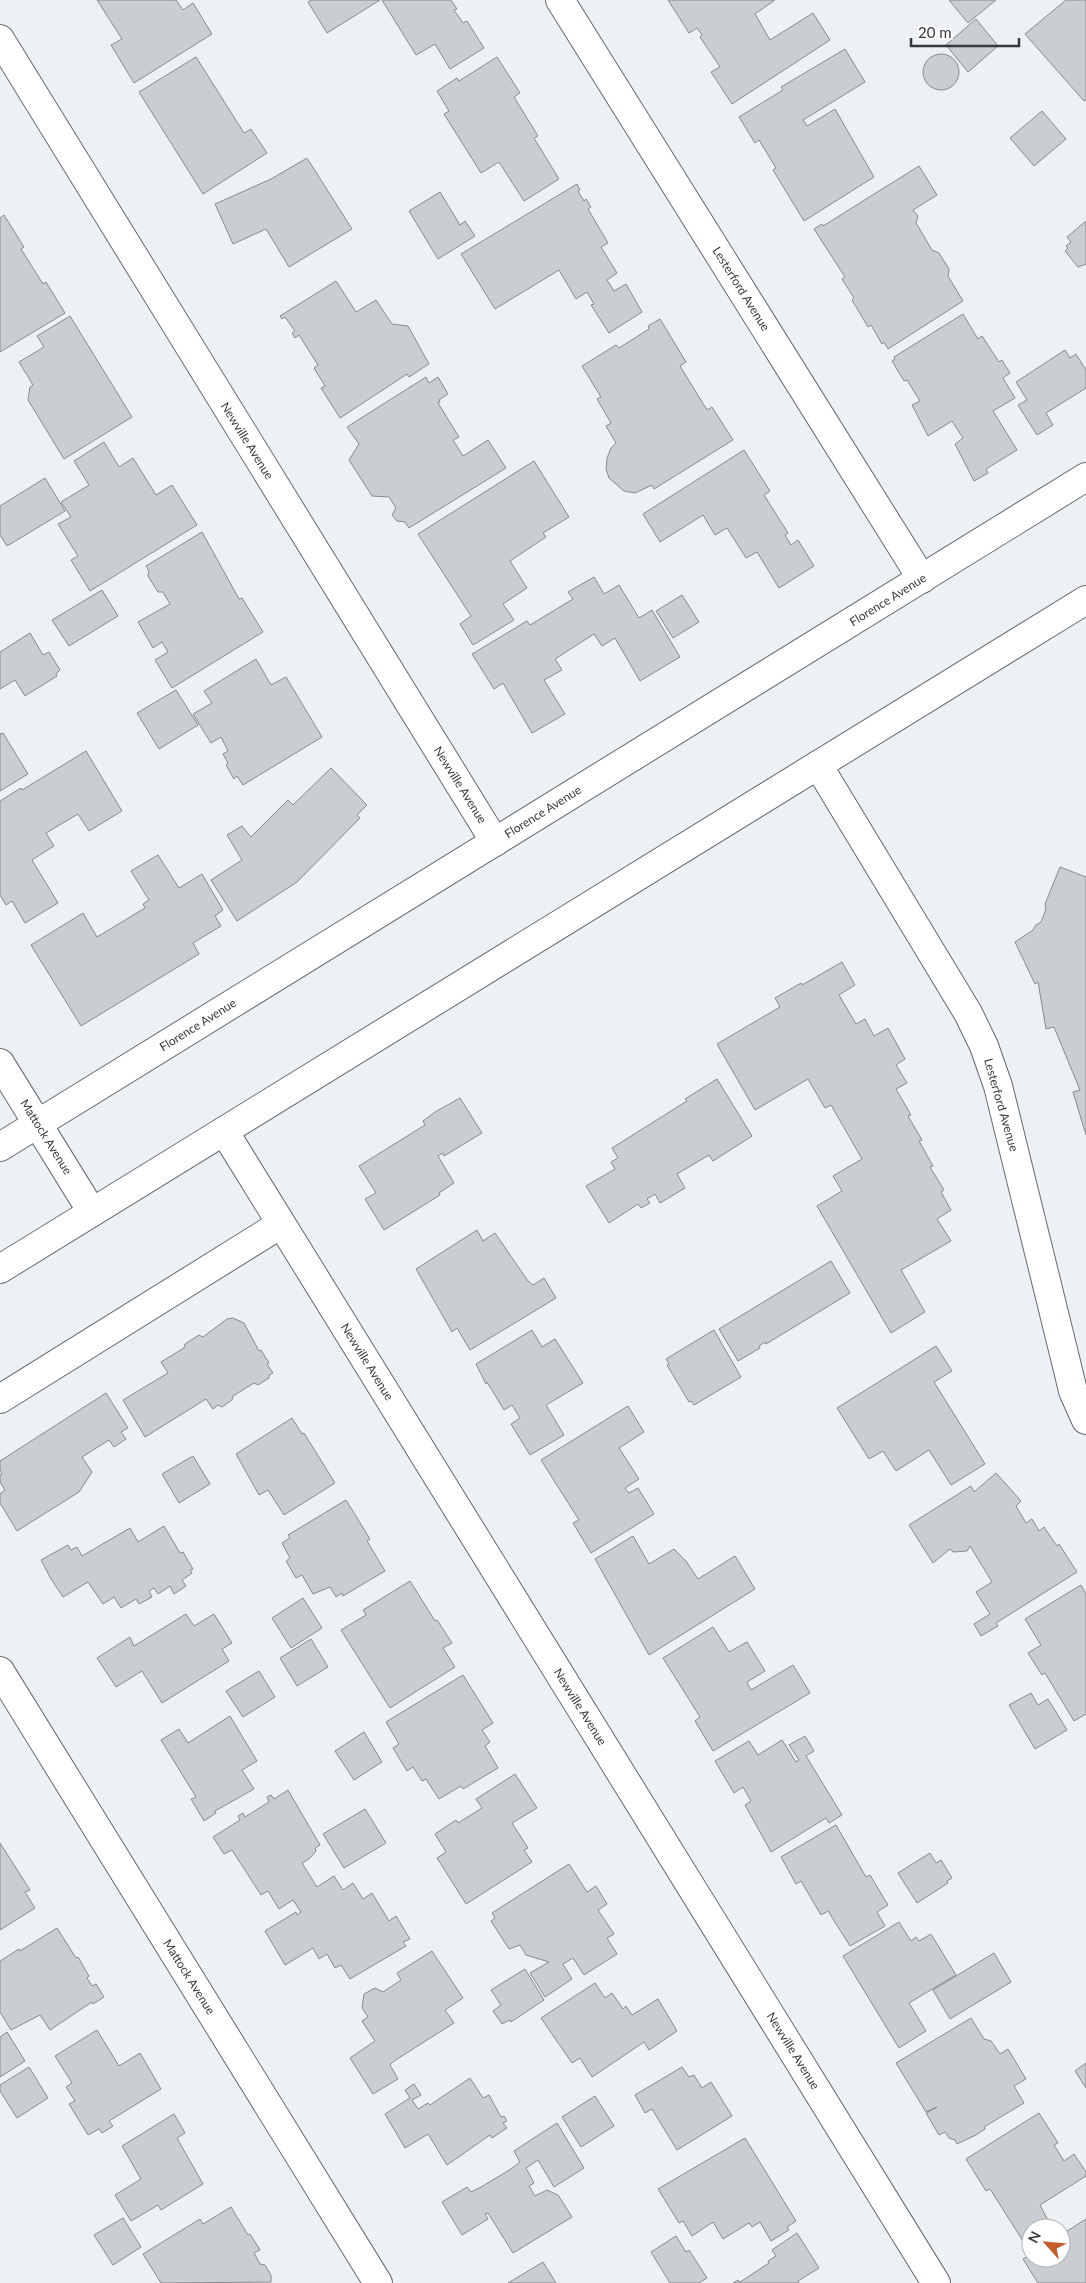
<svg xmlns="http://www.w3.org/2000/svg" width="1086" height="2283" viewBox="0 0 1086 2283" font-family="Lato,sans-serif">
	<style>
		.building { fill: #cacdd1; stroke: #878a8e }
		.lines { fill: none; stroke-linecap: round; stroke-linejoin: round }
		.minor-casing { stroke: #66696c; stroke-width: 30 }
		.major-casing { stroke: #66696c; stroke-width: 30 }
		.minor { stroke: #fff; stroke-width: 28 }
		.major { stroke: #fff; stroke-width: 28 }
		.labels { text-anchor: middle; stroke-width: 4.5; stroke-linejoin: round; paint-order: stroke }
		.street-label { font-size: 12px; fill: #37393a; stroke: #fff }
	</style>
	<rect width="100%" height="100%" fill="#edf1f5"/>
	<g class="building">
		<polygon points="97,0 176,0 183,10 193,3 212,34 134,83 111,45 122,39"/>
		<polygon points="311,0 380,0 327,33 308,2"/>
		<polygon points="382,0 451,0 457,9 454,10 463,23 467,21 484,48 450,69 435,44 416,55"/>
		<polygon points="668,0 775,0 755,14 770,40 813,13 830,40 732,104 711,72 720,67 700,37 702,35 697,28 689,33"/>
		<polygon points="949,0 996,0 968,23"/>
		<polygon points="1066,0 1086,0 1086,100 1084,101 1025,34"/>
		<polygon points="976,19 998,46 968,72 946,45"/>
		<polygon points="845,49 865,82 803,120 807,126 835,109 874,177 804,221 773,170 776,168 759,140 755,143 739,117 783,90 781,87"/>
		<circle cx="941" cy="72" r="18"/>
		<polygon points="196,57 244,133 251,129 267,153 203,194 139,92"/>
		<polygon points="497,57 520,93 514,97 538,136 534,138 559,179 524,201 499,162 481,173 444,114 449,111 437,91 457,78 459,81"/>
		<polygon points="1042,111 1066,139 1034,166 1010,138"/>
		<polygon points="307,158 352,229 289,267 266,229 233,244 215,204 271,179"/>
		<polygon points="919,166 937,195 913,210 918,216 916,223 932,250 939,253 949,269 948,276 963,301 888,349 884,342 882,344 871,325 868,327 852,300 854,298 842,279 845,277 814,229 822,224 823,226"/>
		<polygon points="577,184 580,190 578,191 584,201 586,199 591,207 588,209 608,243 601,247 617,273 607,280 614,291 626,284 642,312 609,333 591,305 594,304 587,292 576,299 559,270 495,309 461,254"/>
		<polygon points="440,192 460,225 465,221 475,236 438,259 409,211"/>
		<polygon points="4,215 24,247 21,249 43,284 46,282 65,313 0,352 0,218"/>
		<polygon points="1086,221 1086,264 1078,267 1065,251 1068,248 1066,246 1071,242 1067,237"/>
		<polygon points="336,281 356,312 376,300 392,324 408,326 429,364 409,377 407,374 340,418 321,388 325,386 314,368 318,365 299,335 295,338 292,333 295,331 285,317 282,319 280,316"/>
		<polygon points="963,314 978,339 982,336 999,362 1002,360 1010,373 1003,378 1015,398 993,411 1017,450 986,469 988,473 974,481 955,444 963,438 952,421 928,436 912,405 920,401 907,380 904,381 892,361 895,359 894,357"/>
		<polygon points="70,316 132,417 64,459 28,400 30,387 33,385 19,362 44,347 37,336"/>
		<polygon points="660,319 686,362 680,366 707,410 712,407 733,440 654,489 652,485 635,493 624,491 609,478 606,469 607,458 611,448 616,443 606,426 611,423 597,399 601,397 582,366 616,345 619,348 649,329 648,326"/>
		<polygon points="1065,350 1070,358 1076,354 1086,370 1086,388 1046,413 1053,425 1037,435 1018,405 1027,400 1016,382"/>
		<polygon points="426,377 429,383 438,377 448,394 439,400 440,402 438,403 459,437 453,440 463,456 488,440 506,468 409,528 405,522 397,521 392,515 396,508 389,497 372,496 349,460 359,444 347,427"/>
		<polygon points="104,442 119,467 133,458 156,495 172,485 197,525 90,591 71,560 78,556 58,524 71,517 61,502 89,485 74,461"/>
		<polygon points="744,450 770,491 764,495 788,533 785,535 791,545 798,540 814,566 779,588 757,552 746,558 727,528 715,535 703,515 660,542 643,514"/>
		<polygon points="534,461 569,517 543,533 546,537 510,561 527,588 503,604 514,620 473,645 460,624 471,616 418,534"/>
		<polygon points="45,478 65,511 7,546 0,535 0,506"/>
		<polygon points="202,532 239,599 242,598 263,632 172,688 155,660 168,652 162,642 153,648 138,622 170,604 163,592 158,592 148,576 149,571 146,566"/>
		<polygon points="594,577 604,594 619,585 639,618 652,610 680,657 640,681 615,638 602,646 594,634 555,659 562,670 544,680 565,714 532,733 503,683 494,689 472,654 527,621 530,625 573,599 568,592"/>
		<polygon points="102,590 118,616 69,646 52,620"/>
		<polygon points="682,595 699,622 673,638 656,611"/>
		<polygon points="30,633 43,655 49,652 60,670 56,674 57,676 25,696 15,680 0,689 0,652"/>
		<polygon points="256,659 271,685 286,677 322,737 243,785 237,776 234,779 226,765 228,763 223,754 228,751 221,737 211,743 193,714 212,703 204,691"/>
		<polygon points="176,690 198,725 159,749 137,713"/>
		<polygon points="3,733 28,774 0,791 0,734"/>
		<polygon points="86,751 122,811 89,831 78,814 46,833 54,846 32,860 58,903 25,923 12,901 6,905 0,895 0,801 21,788 22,790"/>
		<polygon points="331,768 367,805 357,815 360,818 297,882 237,921 211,880 242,860 227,835 242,826 251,837 288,800 293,805"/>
		<polygon points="158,855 179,888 202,874 223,910 215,916 221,926 193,943 199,954 81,1026 31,945 83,913 97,937 145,908 143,904 149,900 131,871"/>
		<polygon points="1060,867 1086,877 1086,1135 1073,1092 1080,1090 1054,1027 1046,1029 1038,982 1035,984 1015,942 1033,930 1036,925 1041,922 1046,909 1045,904"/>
		<polygon points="842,962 855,985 839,995 856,1024 865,1019 874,1036 888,1028 905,1059 896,1065 907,1083 896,1089 911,1115 908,1116 922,1140 919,1141 933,1166 930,1167 944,1190 941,1192 951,1210 937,1219 951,1241 901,1270 925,1312 891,1333 817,1206 842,1191 833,1176 862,1159 831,1105 825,1108 808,1079 755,1110 717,1044 780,1007 775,998 801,983 802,985"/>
		<polygon points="717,1079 752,1136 713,1161 709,1155 677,1174 685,1188 660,1203 655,1194 647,1199 650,1203 641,1208 638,1204 609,1223 586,1186 615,1169 611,1162 618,1158 612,1148 687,1101 685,1099"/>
		<polygon points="460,1098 482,1133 444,1156 443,1153 438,1156 454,1183 439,1193 440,1195 384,1230 365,1199 376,1193 359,1166 425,1125 423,1121 435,1112"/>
		<polygon points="477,1230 483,1241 495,1233 528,1281 533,1285 544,1278 556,1298 470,1350 457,1328 452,1332 416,1269"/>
		<polygon points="831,1261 850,1293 766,1344 765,1342 759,1346 760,1348 738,1361 719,1329"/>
		<polygon points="233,1318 244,1323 259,1351 261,1350 269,1363 267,1364 273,1373 269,1375 269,1378 258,1385 254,1383 233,1396 232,1400 222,1407 218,1405 213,1409 206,1399 145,1437 123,1400 168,1373 161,1362 184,1348 185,1344 199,1335 203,1337 227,1319"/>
		<polygon points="532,1330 542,1347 555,1339 583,1383 546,1405 564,1435 530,1455 511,1424 520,1418 512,1405 504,1410 487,1382 486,1384 476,1364"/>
		<polygon points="714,1330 741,1377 694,1405 691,1401 689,1402 667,1365 669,1364 666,1359"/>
		<polygon points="936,1346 952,1371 934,1382 985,1464 951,1485 929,1450 896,1471 883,1451 869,1459 837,1408"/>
		<polygon points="106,1393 128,1428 121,1432 126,1439 114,1447 109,1440 82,1457 92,1472 79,1492 17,1531 0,1503 0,1494 5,1490 0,1482 0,1475 2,1474 0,1470 0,1461"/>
		<polygon points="628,1406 644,1432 619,1448 639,1479 625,1488 629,1493 638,1488 654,1514 591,1553 573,1523 579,1520 541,1460"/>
		<polygon points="292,1418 302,1434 304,1433 335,1483 284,1515 268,1490 259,1495 236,1454"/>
		<polygon points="193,1456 210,1484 179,1503 162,1474"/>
		<polygon points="996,1473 1021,1501 1016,1506 1026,1523 1032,1519 1039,1531 1044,1527 1057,1546 1059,1544 1077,1572 996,1623 998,1626 981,1636 974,1624 990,1614 976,1592 992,1582 970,1546 967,1551 953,1552 950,1549 933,1563 909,1525 971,1486 974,1492"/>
		<polygon points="346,1500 370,1539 367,1541 385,1571 343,1596 342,1593 336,1597 330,1587 313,1594 302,1575 296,1578 286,1561 290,1558 282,1543 290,1538 288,1535"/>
		<polygon points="164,1526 180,1553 183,1552 193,1569 190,1570 192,1573 182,1580 186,1586 174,1594 170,1586 158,1594 154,1588 149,1591 152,1597 139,1604 136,1599 121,1608 114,1597 103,1604 88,1582 63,1597 51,1579 41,1560 68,1545 71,1550 77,1547 82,1556 130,1528 138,1542"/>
		<polygon points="633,1536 649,1564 674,1549 686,1561 698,1579 735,1556 755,1589 649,1655 595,1559"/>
		<polygon points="410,1581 435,1621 437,1620 452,1643 443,1648 455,1667 390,1708 341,1630 366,1615 363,1610"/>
		<polygon points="1081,1585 1086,1594 1086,1714 1074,1721 1045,1673 1042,1675 1028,1653 1041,1645 1025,1619"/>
		<polygon points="303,1598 322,1628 291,1648 272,1618"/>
		<polygon points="186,1614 194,1626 214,1614 232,1643 222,1649 229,1661 162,1703 142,1671 116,1687 97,1658 130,1637 134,1646"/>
		<polygon points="713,1627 729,1652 747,1642 765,1671 747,1682 751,1690 793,1665 810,1693 713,1751 695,1721 700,1717 663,1658"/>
		<polygon points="311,1639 328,1667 297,1686 280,1658"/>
		<polygon points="259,1671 275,1697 243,1717 226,1691"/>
		<polygon points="463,1675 493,1723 482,1730 490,1742 485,1746 498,1768 463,1789 461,1786 439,1799 426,1779 422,1781 413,1767 407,1771 393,1748 399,1744 386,1722"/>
		<polygon points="1031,1693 1038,1705 1048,1699 1067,1730 1035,1749 1009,1705"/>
		<polygon points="230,1716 257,1761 242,1770 254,1789 215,1811 216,1813 204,1821 191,1799 196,1797 161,1740 179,1729 188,1743"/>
		<polygon points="364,1732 382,1762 354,1780 335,1751"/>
		<polygon points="805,1736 814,1751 806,1756 842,1815 829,1823 826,1818 771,1852 745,1805 751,1801 743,1787 734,1793 715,1761 749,1741 758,1755 782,1740 796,1762 799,1760 789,1745"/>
		<polygon points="515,1774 537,1808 512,1823 528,1848 524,1850 532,1862 466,1904 437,1858 446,1852 435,1834 456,1820 458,1823 482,1808 476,1799"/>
		<polygon points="288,1790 320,1845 315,1848 316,1851 309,1859 302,1863 317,1887 334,1876 343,1890 353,1883 363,1899 372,1893 389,1921 396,1916 410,1939 403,1942 406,1946 350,1979 341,1965 335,1968 327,1954 319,1959 313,1948 285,1965 265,1931 296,1912 297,1915 301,1912 293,1900 279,1909 268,1891 261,1895 232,1850 224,1854 213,1837 240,1820 238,1816 243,1813 245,1817 269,1802 267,1797 271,1795 274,1799"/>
		<polygon points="365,1809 386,1843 344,1868 323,1834"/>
		<polygon points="836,1825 866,1877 870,1875 888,1905 877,1912 885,1926 850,1946 828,1911 821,1915 801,1881 796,1884 781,1857"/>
		<polygon points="0,1843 30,1890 25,1892 35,1908 0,1930"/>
		<polygon points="930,1853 936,1863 941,1860 952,1878 947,1881 948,1883 917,1903 898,1873"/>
		<polygon points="569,1864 587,1892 596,1886 607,1904 598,1910 614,1934 607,1938 617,1954 584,1975 573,1958 563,1964 572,1979 545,1997 530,1973 549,1962 526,1955 520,1945 509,1949 491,1921 495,1918 492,1913"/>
		<polygon points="899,1922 911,1941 916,1937 919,1941 931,1934 956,1975 909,2003 926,2031 899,2048 843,1956"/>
		<polygon points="57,1928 76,1958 78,1957 89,1976 87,1978 92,1986 96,1984 104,1997 93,2004 92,2002 50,2030 40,2015 11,2030 0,2012 0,1961 19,1949 20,1951"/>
		<polygon points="432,1951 463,1998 445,2010 454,2023 394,2061 390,2065 398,2079 373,2094 350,2058 375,2041 362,2021 368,2017 362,2008 364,1994 375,1988 383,1992 401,1980 397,1973"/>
		<polygon points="994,1953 1011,1982 950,2019 933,1990"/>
		<polygon points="525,1969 544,2000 511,2022 510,2020 502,2024 493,2011 501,2005 491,1990"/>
		<polygon points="595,1983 605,1998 612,1993 623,2009 626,2006 632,2015 658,1999 677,2031 649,2050 644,2042 592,2077 580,2058 572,2063 541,2018"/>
		<polygon points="971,2018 984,2039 991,2041 1000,2054 1008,2049 1026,2079 1014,2086 1024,2103 984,2127 985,2129 976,2135 957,2144 955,2140 949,2138 945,2132 939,2135 926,2113 937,2107 926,2112 896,2063"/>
		<polygon points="97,2030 119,2066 140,2053 161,2089 109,2121 113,2126 102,2133 99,2129 88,2135 69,2104 75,2101 66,2087 72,2083 55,2056"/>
		<polygon points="7,2032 25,2061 0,2077 0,2037"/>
		<polygon points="1086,2063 1086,2088 1075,2071"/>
		<polygon points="29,2067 48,2098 17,2118 0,2091 0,2085"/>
		<polygon points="682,2067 689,2077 694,2075 702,2088 711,2082 732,2116 677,2150 652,2109 645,2113 635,2095"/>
		<polygon points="470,2078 483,2098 489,2095 501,2117 504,2116 507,2121 503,2123 507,2128 492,2138 490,2135 447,2165 428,2134 405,2148 385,2114 410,2098 405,2090 414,2084 421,2095 412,2100 418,2109 428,2103 430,2105"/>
		<polygon points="595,2096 614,2126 581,2147 562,2117"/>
		<polygon points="1039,2113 1058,2143 1054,2145 1064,2161 1074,2154 1086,2172 1086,2176 1040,2205 1050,2224 1043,2228 1031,2228 1031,2236 1023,2241 990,2189 986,2191 966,2159"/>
		<polygon points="174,2114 185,2133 177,2138 203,2184 161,2210 158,2205 131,2221 115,2195 141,2179 122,2146"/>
		<polygon points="557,2123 584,2168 554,2187 538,2160 526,2168 534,2183 529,2186 535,2196 547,2190 558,2195 572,2217 513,2253 488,2213 485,2214 488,2219 462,2235 442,2202 467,2187 471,2192 481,2187 511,2169 520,2162 514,2151"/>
		<polygon points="745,2138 796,2221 787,2227 789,2230 771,2241 760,2222 752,2227 749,2223 723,2239 713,2222 692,2236 683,2221 679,2223 658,2189"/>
		<polygon points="231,2207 248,2235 250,2234 260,2250 254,2253 260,2264 265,2265 271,2275 271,2282 161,2283 143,2254 200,2219 203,2224"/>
		<polygon points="123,2218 141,2247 113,2265 94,2235"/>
		<polygon points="1086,2219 1086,2283 1038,2283 1023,2259 1031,2254 1031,2258 1061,2258 1061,2235"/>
		<polygon points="797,2233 819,2268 798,2281 799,2283 733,2283 738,2280 740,2282 769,2263 768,2261 776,2256 772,2250"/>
		<polygon points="676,2236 686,2252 689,2250 707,2278 699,2283 670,2283 651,2252"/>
		<polygon points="543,2262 556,2283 508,2283"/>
	</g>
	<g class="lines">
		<g class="minor-casing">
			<g id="minor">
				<polyline points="560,0 922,579"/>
				<polyline points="0,39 495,842"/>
				<polyline points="818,765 968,1013 984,1046 998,1086 1068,1370 1073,1391 1086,1420"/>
				<polyline points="0,1063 92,1212"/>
				<polyline points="224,1131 936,2283"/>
				<polyline points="0,1147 1086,477"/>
				<polyline points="0,1399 281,1224"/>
				<polyline points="0,1671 378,2283"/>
			</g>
		</g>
		<g class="major-casing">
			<polyline id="major" points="0,1269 1086,600"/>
		</g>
		<use href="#minor" class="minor"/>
		<use href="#major" class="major"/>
	</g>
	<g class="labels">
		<g class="street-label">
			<text transform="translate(741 289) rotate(58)" y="4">Lesterford Avenue</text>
			<text transform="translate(247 441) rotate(58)" y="4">Newville Avenue</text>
			<text transform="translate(888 600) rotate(-32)" y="4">Florence Avenue</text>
			<text transform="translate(460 785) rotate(58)" y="4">Newville Avenue</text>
			<text transform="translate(543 812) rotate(-32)" y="4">Florence Avenue</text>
			<text transform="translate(198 1025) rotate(-32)" y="4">Florence Avenue</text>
			<text transform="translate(1001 1105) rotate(74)" y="4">Lesterford Avenue</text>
			<text transform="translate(46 1137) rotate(58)" y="4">Mattock Avenue</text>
			<text transform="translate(367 1362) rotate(58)" y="4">Newville Avenue</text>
			<text transform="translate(580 1707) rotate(58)" y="4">Newville Avenue</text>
			<text transform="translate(189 1977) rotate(58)" y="4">Mattock Avenue</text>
			<text transform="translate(793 2051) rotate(58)" y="4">Newville Avenue</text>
		</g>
	</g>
	<g transform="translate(1046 2243) rotate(297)"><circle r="24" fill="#ffffff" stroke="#afb0b0"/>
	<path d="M0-4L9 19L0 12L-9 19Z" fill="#c25c2d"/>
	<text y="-8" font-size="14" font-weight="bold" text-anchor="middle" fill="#37393a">N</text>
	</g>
	<path d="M911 38v8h108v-8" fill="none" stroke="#37393a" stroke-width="2.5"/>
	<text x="918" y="38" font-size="15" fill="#37393a" stroke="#ffffff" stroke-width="4" paint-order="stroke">20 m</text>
</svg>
